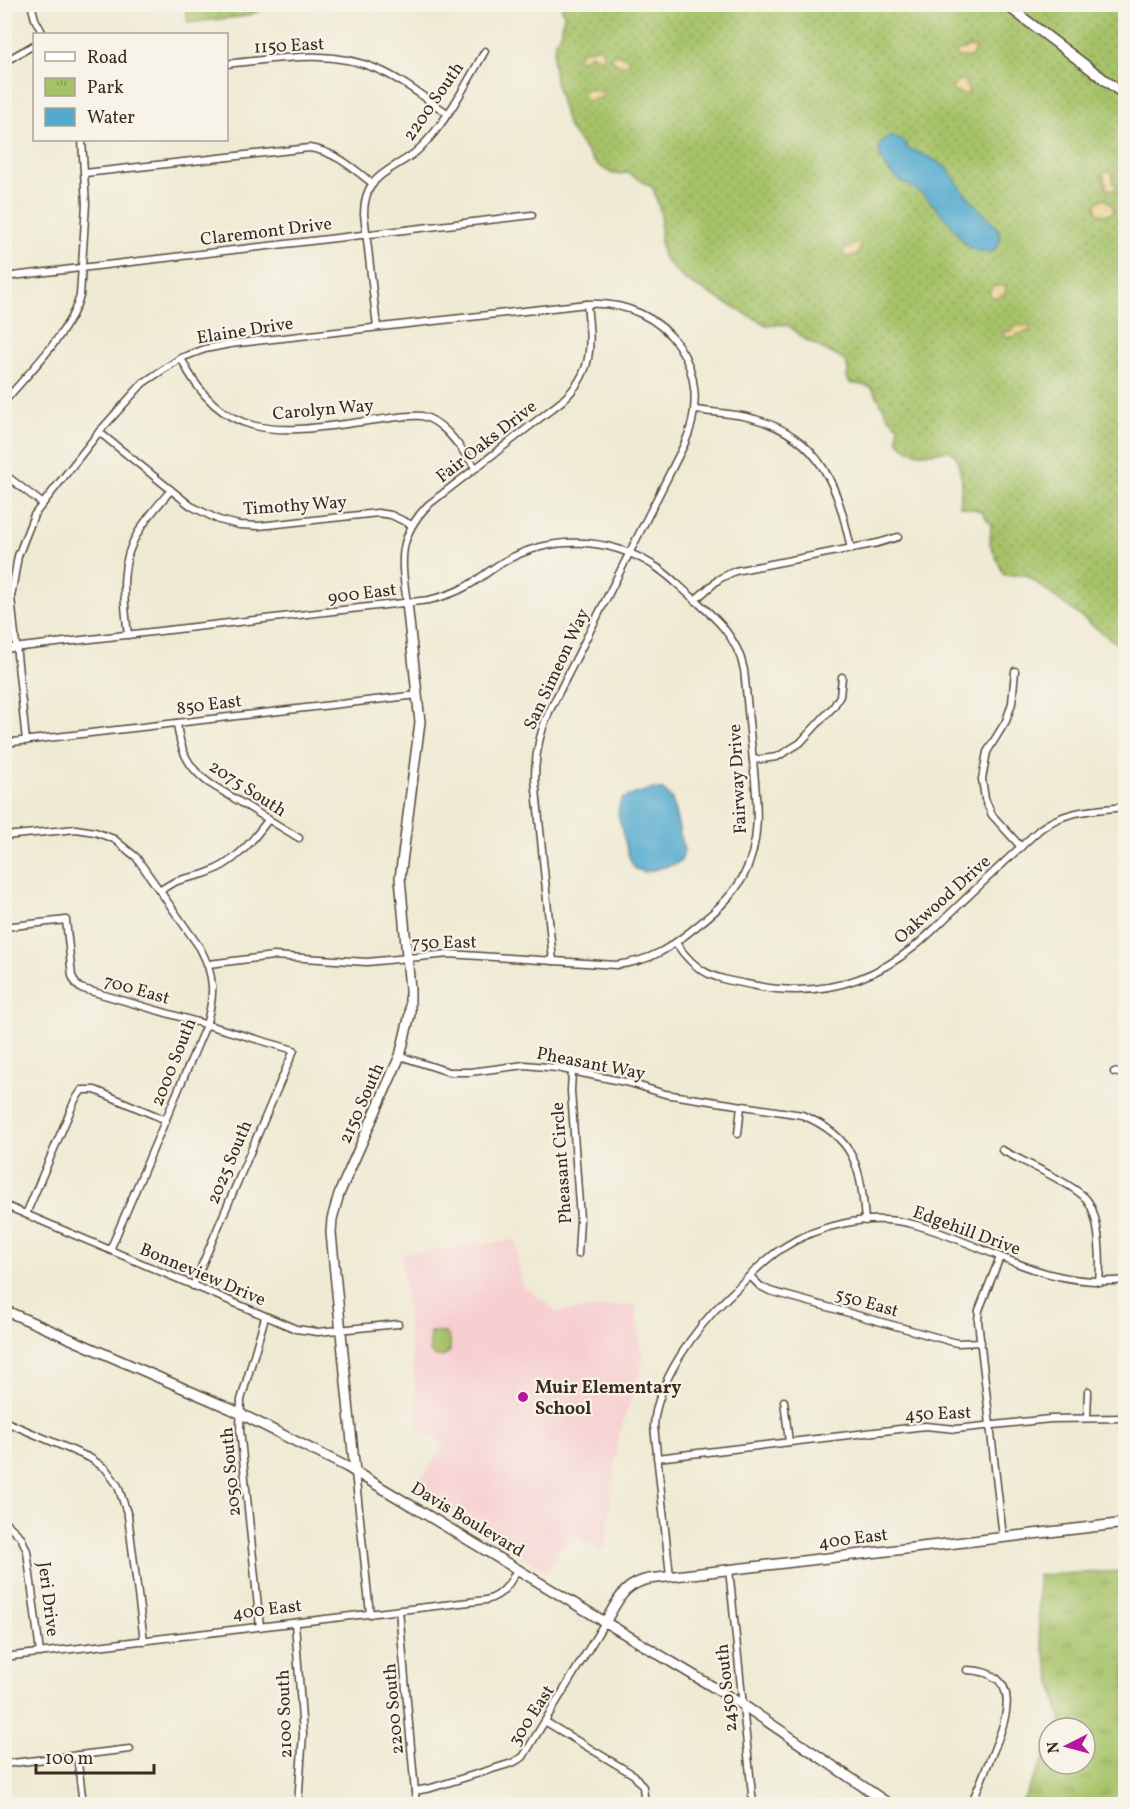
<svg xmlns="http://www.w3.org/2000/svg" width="1130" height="1809" viewBox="0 0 1130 1809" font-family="Vollkorn,serif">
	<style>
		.built { fill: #f7cfd0 }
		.grass { fill: url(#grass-dots); stroke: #707643; stroke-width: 1.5 }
		.sand { fill: url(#sand-dots); stroke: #94825e; stroke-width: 1.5 }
		.park { fill: url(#park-tufts); stroke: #707643; stroke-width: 1.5 }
		.water { fill: #52aacf; stroke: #466a76; stroke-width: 1.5 }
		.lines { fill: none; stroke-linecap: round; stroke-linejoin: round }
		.street-casing { stroke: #564739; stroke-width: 9 }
		.secondary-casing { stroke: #564739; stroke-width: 12 }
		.street { stroke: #fff; stroke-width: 6 }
		.secondary { stroke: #fff; stroke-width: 9 }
		.poi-dot { fill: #b5179e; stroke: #f7f3e8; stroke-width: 2 }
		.labels { text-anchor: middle; stroke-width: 4.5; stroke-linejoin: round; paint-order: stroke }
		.street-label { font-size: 18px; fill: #3b2a1e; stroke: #f7f3e8 }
		.poi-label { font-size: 18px; font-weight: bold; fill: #3b2a1e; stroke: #f7f3e8; text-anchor: start }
	</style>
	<defs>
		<pattern id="grass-dots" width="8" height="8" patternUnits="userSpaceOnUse" patternTransform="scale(1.5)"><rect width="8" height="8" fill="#a6c268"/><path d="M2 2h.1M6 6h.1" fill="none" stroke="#889e55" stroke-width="1.8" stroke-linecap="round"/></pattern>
		<pattern id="sand-dots" width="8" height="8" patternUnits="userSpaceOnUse" patternTransform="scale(1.5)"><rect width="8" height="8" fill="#eeda9e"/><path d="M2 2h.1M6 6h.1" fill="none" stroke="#cdbb88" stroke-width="1.8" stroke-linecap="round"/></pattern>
		<pattern id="park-tufts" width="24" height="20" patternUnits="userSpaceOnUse" patternTransform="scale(1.5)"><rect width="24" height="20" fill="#a6c268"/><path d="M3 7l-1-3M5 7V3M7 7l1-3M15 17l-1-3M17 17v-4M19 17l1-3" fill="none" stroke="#889e55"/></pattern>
	</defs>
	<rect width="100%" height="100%" fill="#f7f3e8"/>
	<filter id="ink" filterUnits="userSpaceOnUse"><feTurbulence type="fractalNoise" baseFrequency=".0167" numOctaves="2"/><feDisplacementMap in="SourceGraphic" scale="12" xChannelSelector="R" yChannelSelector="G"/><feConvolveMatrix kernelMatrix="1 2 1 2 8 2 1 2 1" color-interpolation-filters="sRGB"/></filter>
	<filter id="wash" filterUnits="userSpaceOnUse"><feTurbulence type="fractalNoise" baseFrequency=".008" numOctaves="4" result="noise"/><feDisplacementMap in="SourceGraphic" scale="24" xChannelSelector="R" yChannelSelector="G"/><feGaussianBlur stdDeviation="1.35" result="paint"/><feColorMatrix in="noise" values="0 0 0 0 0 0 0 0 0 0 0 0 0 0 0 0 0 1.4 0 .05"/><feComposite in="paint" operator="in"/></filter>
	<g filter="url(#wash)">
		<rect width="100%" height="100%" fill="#efead3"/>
		<polygon class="built" points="516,1240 521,1284 557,1312 636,1304 643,1364 619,1434 606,1544 600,1552 572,1532 547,1572 414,1488 445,1444 419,1429 401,1254"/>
		<g class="grass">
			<polygon points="185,5 185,4 313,5 261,10 247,16 188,23"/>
			<path d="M 561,5 L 1125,5 L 1125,650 L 1026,575 L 1004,575 L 990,544 L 991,524 L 981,511 L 960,506 L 962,480 L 957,457 L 948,450 C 930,454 911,457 898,441 L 898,426 L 889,418 L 873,389 L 868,386 L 850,383 L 847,377 L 848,369 L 845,361 L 840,358 L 804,339 L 789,326 L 778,324 L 768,326 L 686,281 L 671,267 L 663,256 L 660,240 L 661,214 L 653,188 L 629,173 L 613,174 L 596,164 L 568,127 L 555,80 L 553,60 L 555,43 L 561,33 L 564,15 Z"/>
		</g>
		<g class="sand">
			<polygon points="599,47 603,51 603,57 598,59 591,54 583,60 579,59 578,56 582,51"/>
			<polygon points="969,47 976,49 971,57 957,57 955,53"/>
			<path d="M 618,54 L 626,57 L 630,62 L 629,65 C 623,66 613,63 611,57 L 613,55 Z"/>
			<polygon points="959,80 964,81 969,92 967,95 952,91 952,88"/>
			<polygon points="584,89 602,91 603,95 600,98 587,101 582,94"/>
			<polygon points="1109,171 1113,174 1112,182 1117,187 1114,191 1106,188 1103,173"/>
			<polygon points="1103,198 1111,204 1114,211 1113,213 1101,215 1097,212 1096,204"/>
			<polygon points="857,243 861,246 857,255 847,257 843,255 843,250"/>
			<polygon points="995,286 1006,286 1005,293 996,298 990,296 990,290"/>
			<path d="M 1030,325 L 1030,330 C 1021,333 1011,340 1003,336 L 1003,332 L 1011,331 L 1017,326 Z"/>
		</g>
		<g class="park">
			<polygon points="430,1332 445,1333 450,1339 450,1351 445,1356 436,1357 430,1351"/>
			<polygon points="1125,1571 1125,1804 1021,1804 1049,1749 1049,1764 1085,1764 1085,1728 1059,1728 1062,1722 1039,1631 1038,1575"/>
		</g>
		<g class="water">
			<path d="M 894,136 L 905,142 L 907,148 L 931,158 L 947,168 L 964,192 L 998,229 L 1001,239 L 994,251 C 984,255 975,251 966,245 C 954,228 939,209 923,195 C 909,182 895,183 884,164 C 880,158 878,153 880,146 C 882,138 887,137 894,136 Z"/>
			<polygon points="651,789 663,790 672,799 684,851 681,860 676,864 645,872 636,869 633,866 629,857 618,815 619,805 623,798"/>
		</g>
	</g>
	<g filter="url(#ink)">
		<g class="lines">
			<g class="street-casing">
				<g id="street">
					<polyline points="31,4 35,19 43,34"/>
					<polyline points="4,62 34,45"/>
					<path d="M 226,64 C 277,59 328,48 377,69 C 401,79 425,98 447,113"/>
					<path d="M 85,173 L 309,148 C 334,151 353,168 373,184"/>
					<polyline points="4,277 532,215"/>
					<path d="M 377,327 L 364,214 C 364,203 366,192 373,183 C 384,169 404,163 418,150 C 446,124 466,84 485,51"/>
					<path d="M 181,358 C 226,451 292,430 376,420 C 391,418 407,415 422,416 C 446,422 461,450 476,468"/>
					<path d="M 4,402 C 29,372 69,334 80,296 L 86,204 L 82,140"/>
					<path d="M 696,410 C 715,413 736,413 755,419 C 822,438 838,488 851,549"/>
					<polyline points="99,432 191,506 219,520 239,525 259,526 378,513 391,515 412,525"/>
					<polyline points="4,474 42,503"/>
					<polyline points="695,600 719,579 735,571 878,543 898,537"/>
					<path d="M 407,603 C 401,561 397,537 428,505 L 562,401 C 595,371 591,344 587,304"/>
					<path d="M 128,635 C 124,599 118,563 139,531 C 148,516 160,503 171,490"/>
					<path d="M 4,649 L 429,600 C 442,597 455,593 467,586 C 480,579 492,568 505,561 C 551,535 608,537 653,565 C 665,572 675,582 685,591 C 711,614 737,634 744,670 C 747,697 749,724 752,751 C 756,794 764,838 743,877 C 732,897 715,912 697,926 C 670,948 652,961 616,965 L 449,954 L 367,962 L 273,956 L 209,964"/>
					<polyline points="1015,671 1012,703 1006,721 987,752 982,779 985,799 992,815 1021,847"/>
					<path d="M 177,723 C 180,749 187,767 209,783 L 299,838"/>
					<path d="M 26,741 L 11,597 L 18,556 L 34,515 L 99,432 L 143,383 L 181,358 L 205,349 L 230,344 L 587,304 C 667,299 718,372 684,445 L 549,712 C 539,734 535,755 535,779 L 553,961"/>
					<polyline points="4,743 418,695"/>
					<polyline points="753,760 777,757 800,743 834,706 840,696 842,677"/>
					<path d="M 4,836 L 76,829 L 95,832 L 114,839 L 136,857 L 200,948 C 215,976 215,995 206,1025 L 110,1250"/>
					<path d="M 160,891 C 177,878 184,880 204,874 C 233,865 251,843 268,820"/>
					<polyline points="4,927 66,920 72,976 76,984 80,988 294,1050 193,1286"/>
					<path d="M 676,943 C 698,976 715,978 752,985 C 812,998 865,986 914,947 C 929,935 943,920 957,907 C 984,881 1012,855 1040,829 C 1066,810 1094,810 1126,807"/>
					<path d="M 400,1056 L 449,1072 L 470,1072 L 525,1065 L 557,1068 L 630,1083 L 665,1094 L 802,1115 C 856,1137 861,1169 865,1221"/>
					<polyline points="572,1071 571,1091 580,1219 578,1254"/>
					<polyline points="1114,1072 1126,1075"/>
					<polyline points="738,1134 741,1106"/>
					<path d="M 1002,1150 C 1021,1161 1076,1185 1087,1200 C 1100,1217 1101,1261 1099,1282"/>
					<polyline points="4,1205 296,1329 318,1332 398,1324"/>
					<polyline points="26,1214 75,1100 82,1090 95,1090 166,1120"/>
					<polyline points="1000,1257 979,1310 978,1321 1003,1537"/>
					<polyline points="750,1276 760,1286 770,1291 957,1343 981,1342"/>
					<polyline points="784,1401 789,1442"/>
					<polyline points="1087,1418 1088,1391"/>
					<polyline points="4,1421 90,1458 106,1469 118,1486 128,1516 144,1641"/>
					<polyline points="657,1458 925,1426 956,1429 1050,1419 1126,1418"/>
					<polyline points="355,1472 370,1614"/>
					<polyline points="4,1521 21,1537 27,1551 40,1653"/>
					<polyline points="729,1569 753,1804"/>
					<path d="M 670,1576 L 654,1426 C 656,1383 696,1327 727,1298 C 744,1282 761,1262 781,1249 C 817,1225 869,1213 912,1224 C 987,1243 1042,1290 1126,1280"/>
					<polyline points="399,1610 416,1804"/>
					<polyline points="295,1623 303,1734 298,1804"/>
					<polyline points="260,1627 240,1429 241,1400 265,1317"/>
					<path d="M 4,1657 L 486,1600 C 503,1596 510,1583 518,1568"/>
					<path d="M 967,1670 C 1027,1672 1005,1723 991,1757 C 984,1773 978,1789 971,1804"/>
					<polyline points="546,1722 634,1775 643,1787 645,1804"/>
					<polyline points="77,1755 83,1804"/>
					<polyline points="4,1764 130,1749"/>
					<polyline points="415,1791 431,1788 512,1763 523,1757 605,1622"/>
				</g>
			</g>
			<g class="secondary-casing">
				<g id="secondary">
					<polyline points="1005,4 1126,96"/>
					<polyline points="4,1310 231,1409 347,1467 743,1705 889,1804"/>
					<polyline points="355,1472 331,1233 332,1219 339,1194 400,1056 410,1014 410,989 400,878 420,722 407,603"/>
					<path d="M 605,1622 C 618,1601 623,1584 649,1579 L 1126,1523"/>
				</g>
			</g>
			<use href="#street" class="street"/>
			<use href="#secondary" class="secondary"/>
		</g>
	</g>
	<circle class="poi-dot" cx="523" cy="1397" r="6"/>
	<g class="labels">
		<g class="street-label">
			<text transform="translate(289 45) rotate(-3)" y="6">1150 East</text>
			<text transform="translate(433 101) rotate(-55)" y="6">2200 South</text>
			<text transform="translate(266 231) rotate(-7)" y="6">Claremont Drive</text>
			<text transform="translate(245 330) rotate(-9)" y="6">Elaine Drive</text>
			<text transform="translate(323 409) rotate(-5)" y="6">Carolyn Way</text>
			<text transform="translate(486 441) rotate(-38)" y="6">Fair Oaks Drive</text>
			<text transform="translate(295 505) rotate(-4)" y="6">Timothy Way</text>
			<text transform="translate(362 593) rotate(-7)" y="6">900 East</text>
			<text transform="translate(556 669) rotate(-65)" y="6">San Simeon Way</text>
			<text transform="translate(209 704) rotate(-7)" y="6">850 East</text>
			<text transform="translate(737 779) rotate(-93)" y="6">Fairway Drive</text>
			<text transform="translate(248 788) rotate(33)" y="6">2075 South</text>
			<text transform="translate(942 899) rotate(-42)" y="6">Oakwood Drive</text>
			<text transform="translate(444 942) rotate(-1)" y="6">750 East</text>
			<text transform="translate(137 989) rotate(16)" y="6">700 East</text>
			<text transform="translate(173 1062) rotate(-68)" y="6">2000 South</text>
			<text transform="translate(591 1063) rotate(11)" y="6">Pheasant Way</text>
			<text transform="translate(361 1103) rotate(-66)" y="6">2150 South</text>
			<text transform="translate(229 1162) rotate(-67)" y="6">2025 South</text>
			<text transform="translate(561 1163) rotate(-94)" y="6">Pheasant Circle</text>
			<text transform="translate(967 1230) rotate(20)" y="6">Edgehill Drive</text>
			<text transform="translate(203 1274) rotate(23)" y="6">Bonneview Drive</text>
			<text transform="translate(867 1302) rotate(16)" y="6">550 East</text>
			<text transform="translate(938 1413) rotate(-2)" y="6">450 East</text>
			<text transform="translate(230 1472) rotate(-95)" y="6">2050 South</text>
			<text transform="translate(468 1519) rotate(31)" y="6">Davis Boulevard</text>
			<text transform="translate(853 1538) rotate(-7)" y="6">400 East</text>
			<text transform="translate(49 1599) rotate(83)" y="6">Jeri Drive</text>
			<text transform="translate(267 1609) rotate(-7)" y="6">400 East</text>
			<text transform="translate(726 1688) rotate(-96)" y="6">2450 South</text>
			<text transform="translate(393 1709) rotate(-95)" y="6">2200 South</text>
			<text transform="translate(284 1714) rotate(-92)" y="6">2100 South</text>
			<text transform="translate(531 1715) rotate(-57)" y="6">300 East</text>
		</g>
		<g class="poi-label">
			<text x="535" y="1393">Muir Elementary<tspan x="535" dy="21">School</tspan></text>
		</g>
	</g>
	<rect width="1130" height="1809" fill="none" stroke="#f7f3e8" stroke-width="24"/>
	<rect x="33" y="33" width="195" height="108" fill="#f7f3e8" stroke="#aca397" stroke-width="1.5"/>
	<rect x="45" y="52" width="30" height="9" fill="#ffffff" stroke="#aca397" stroke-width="1.5"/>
	<text x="87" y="63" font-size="18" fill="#3b2a1e">Road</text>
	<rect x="45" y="78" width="30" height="18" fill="url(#park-tufts)" stroke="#aca397" stroke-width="1.5"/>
	<text x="87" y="93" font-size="18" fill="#3b2a1e">Park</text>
	<rect x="45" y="108" width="30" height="18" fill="#52aacf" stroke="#aca397" stroke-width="1.5"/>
	<text x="87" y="123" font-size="18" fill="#3b2a1e">Water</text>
	<g transform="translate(1067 1746) rotate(264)"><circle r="28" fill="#f7f3e8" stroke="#aca397" stroke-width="1.5"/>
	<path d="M0-4.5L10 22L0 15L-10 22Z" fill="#b5179e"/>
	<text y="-9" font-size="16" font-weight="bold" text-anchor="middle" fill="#3b2a1e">N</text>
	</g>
	<path d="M36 1764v9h118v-9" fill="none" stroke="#3b2a1e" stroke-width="3"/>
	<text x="45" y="1764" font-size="18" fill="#3b2a1e" stroke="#f7f3e8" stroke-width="4.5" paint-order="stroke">100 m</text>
</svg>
